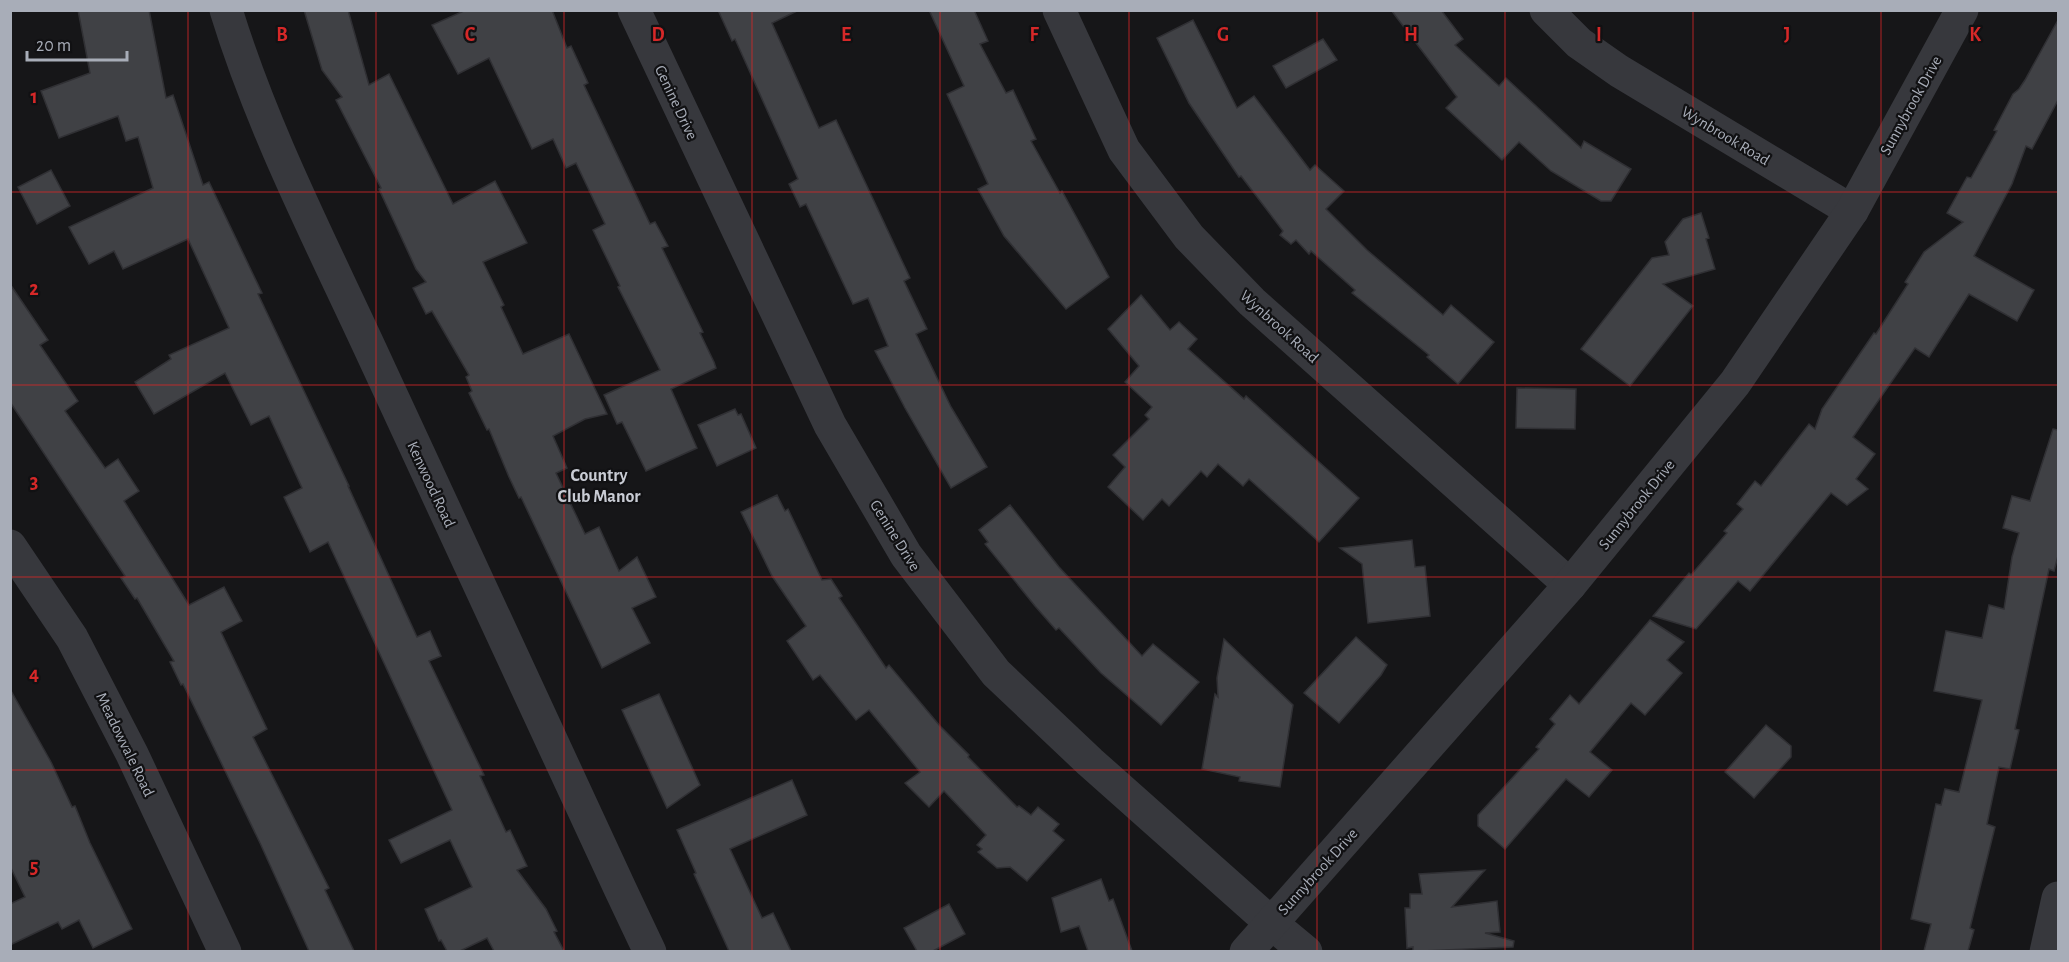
<svg xmlns="http://www.w3.org/2000/svg" width="2069" height="962" viewBox="0 0 2069 962" font-family="'Alegreya Sans',sans-serif">
	<style>
		.building { fill: #404145; stroke: #303034; stroke-width: 1.5 }
		.lines { fill: none; stroke-linecap: round; stroke-linejoin: round }
		.minor { stroke: #37383d; stroke-width: 33 }
		.grid { fill: none; stroke: #d62828; stroke-width: 1.5; stroke-opacity: 0.55 }
		.labels { text-anchor: middle; stroke-width: 4.5; stroke-linejoin: round; paint-order: stroke }
		.street-label { font-size: 16px; fill: #a8adb8; stroke: #111113 }
		.neighbourhood-label { font-size: 18px; font-weight: bold; fill: #c9ccd4; stroke: #111113 }
		.grid-label { font-size: 20px; text-anchor: middle; font-weight: bold; fill: #d62828; stroke: #111113; stroke-width: 4.5; stroke-linejoin: round; paint-order: stroke }
	</style>
	<rect width="100%" height="100%" fill="#161618"/>
	<g class="building">
		<polygon points="78,10 149,10 166,98 173,95 203,185 209,182 262,293 258,294 349,486 348,486 417,637 430,631 441,656 429,661 484,775 480,776 506,832 510,830 527,866 517,870 546,909 557,931 554,932 564,951 494,951 487,938 460,951 447,951 441,940 439,941 425,909 472,887 450,840 401,863 389,840 452,810 328,542 310,552 284,497 302,488 269,416 251,425 225,373 154,414 135,382 171,359 169,355 229,328 188,239 123,269 114,251 89,264 69,227 153,188 138,137 126,141 118,116 59,138 41,91 90,73"/>
		<polygon points="304,10 348,10 369,85 389,74 453,204 495,181 527,243 483,262 504,305 501,307 523,354 569,334 607,414 585,419 553,436 567,468 556,473 585,534 599,527 619,571 637,557 656,597 632,608 650,643 602,668 521,497 519,498 509,477 489,429 487,430 469,393 472,391 466,377 469,375 432,311 426,314 413,288 426,282 416,269 379,189 381,188 336,100 342,97 322,70"/>
		<polygon points="466,10 552,10 567,48 571,46 588,83 584,85 650,224 655,222 668,246 662,248 703,332 700,333 714,362 716,368 671,389 697,448 646,471 622,422 617,424 604,395 660,370 618,287 620,286 593,230 605,224 576,163 566,168 553,139 532,149 489,58 458,74 432,25"/>
		<polygon points="718,10 799,10 772,23 819,128 836,120 910,278 904,281 927,329 916,334 951,407 987,467 951,488 905,408 875,351 888,346 868,298 853,304 806,204 800,207 789,184 798,179 735,39 732,41"/>
		<polygon points="929,10 974,10 988,41 980,44 1006,93 1013,90 1036,139 1031,141 1060,193 1062,191 1109,277 1066,309 1004,236 978,189 988,184 947,94 964,86"/>
		<polygon points="1391,10 1441,10 1463,39 1455,45 1499,86 1506,78 1581,148 1584,141 1631,169 1611,201 1601,201 1551,171 1519,142 1502,160 1446,108 1457,97"/>
		<polygon points="1193,20 1237,108 1254,96 1310,170 1315,165 1344,191 1326,209 1367,250 1443,315 1451,305 1494,342 1458,384 1427,357 1429,355 1352,293 1355,290 1311,251 1309,254 1296,240 1291,244 1280,235 1283,231 1241,176 1239,177 1189,103 1157,38"/>
		<polygon points="2058,20 2058,100 2032,149 2026,146 2012,184 1974,256 2034,290 2017,321 1969,294 1929,357 1915,348 1853,437 1875,454 1856,479 1868,489 1847,505 1831,493 1750,591 1738,581 1696,629 1653,616 1689,573 1691,575 1727,533 1724,531 1743,509 1737,504 1755,481 1761,486 1809,424 1815,429 1822,409 1874,333 1876,334 1908,284 1905,282 1924,252 1963,222 1947,213 1967,177 1971,178 1997,131 1994,130 2013,94 2019,89 2025,80"/>
		<polygon points="1323,39 1337,60 1286,88 1273,66"/>
		<polygon points="51,170 70,206 37,224 18,187"/>
		<polygon points="1701,213 1709,238 1706,239 1715,269 1663,284 1693,306 1630,386 1581,349 1652,258 1669,255 1665,242 1683,219"/>
		<polygon points="10,284 48,340 40,345 78,401 65,411 105,468 118,459 139,491 124,501 189,605 224,587 242,621 221,632 267,729 253,737 329,888 325,890 354,951 309,951 260,843 183,684 181,685 170,662 174,661 137,598 135,599 121,578 125,576 10,402"/>
		<polygon points="1141,295 1170,330 1179,322 1197,339 1188,349 1244,399 1246,396 1359,498 1319,542 1249,479 1243,486 1218,464 1207,477 1201,471 1169,506 1162,499 1143,520 1108,487 1125,467 1113,455 1149,419 1145,415 1152,407 1125,382 1139,366 1108,329"/>
		<polygon points="1517,388 1576,389 1575,429 1516,428"/>
		<polygon points="735,409 738,415 741,414 756,448 717,466 698,425"/>
		<polygon points="2053,429 2058,430 2058,556 2054,571 2049,569 2015,729 2019,730 2010,769 1999,767 1987,824 1995,827 1970,928 1974,930 1968,951 1924,951 1931,924 1911,919 1930,832 1936,804 1941,805 1945,789 1959,792 1982,700 1934,691 1946,631 1982,638 1989,605 2004,609 2012,557 2019,533 2003,528 2012,496 2030,501"/>
		<polygon points="777,495 785,511 788,509 822,580 831,579 842,596 839,598 886,668 889,665 940,726 969,755 968,757 1017,807 1019,806 1031,815 1038,807 1059,824 1053,831 1064,840 1027,881 1010,867 997,868 978,852 982,849 977,845 986,835 944,791 929,807 905,783 920,772 869,710 856,720 820,675 813,680 787,641 806,626 772,576 741,512"/>
		<polygon points="1010,505 1059,567 1142,656 1153,644 1199,682 1161,725 1101,673 1059,628 1056,630 1035,606 985,544 988,542 979,530"/>
		<polygon points="1412,540 1415,567 1425,566 1430,616 1368,623 1362,564 1340,548"/>
		<polygon points="1650,620 1684,642 1667,660 1682,673 1645,715 1631,703 1590,752 1612,770 1589,797 1566,779 1505,849 1478,826 1478,815 1539,749 1536,747 1555,724 1550,719 1570,695 1579,704"/>
		<polygon points="1356,637 1387,665 1381,675 1339,723 1304,693"/>
		<polygon points="1224,639 1293,705 1280,787 1239,781 1240,777 1202,769 1215,694 1218,697 1217,678"/>
		<polygon points="10,689 51,762 72,807 75,806 90,843 132,929 93,948 79,920 62,929 58,922 10,945 10,904 25,897 10,866"/>
		<polygon points="659,694 700,785 667,808 622,710"/>
		<polygon points="1766,725 1791,746 1791,757 1754,798 1725,772"/>
		<polygon points="792,780 807,815 730,849 762,918 773,913 791,951 729,951 694,874 696,873 677,830"/>
		<polygon points="1485,870 1452,907 1497,901 1500,932 1485,933 1514,941 1513,947 1422,951 1413,951 1413,947 1407,948 1405,908 1410,908 1410,894 1422,894 1419,874"/>
		<polygon points="1101,879 1109,901 1113,899 1132,951 1088,951 1079,926 1061,932 1052,898"/>
		<polygon points="949,904 965,934 933,951 917,951 904,928"/>
	</g>
	<g class="lines">
		<g class="minor">
			<path d="M 226,10 C 264,134 325,250 379,368 C 468,563 558,758 650,952"/>
			<polyline points="634,10 830,425 906,555 996,673 1090,762 1271,923 1306,952"/>
			<polyline points="1059,10 1124,150 1189,237 1252,302 1570,585"/>
			<polyline points="1546,10 1579,43 1619,71 1852,211"/>
			<polyline points="10,546 72,638 132,754 225,952"/>
			<polyline points="1246,952 1570,585 1735,383 1852,211 1962,10"/>
			<polyline points="2046,952 2058,898"/>
		</g>
	</g>
	<path class="grid" d="M 188,10 L 188,952M 376,10 L 376,952M 564,10 L 564,952M 752,10 L 752,952M 940,10 L 940,952M 1129,10 L 1129,952M 1317,10 L 1317,952M 1505,10 L 1505,952M 1693,10 L 1693,952M 1881,10 L 1881,952M 10,192 L 2058,192M 10,385 L 2058,385M 10,577 L 2058,577M 10,770 L 2058,770"/>
	<g class="labels">
		<g class="street-label">
			<text transform="translate(677 102) rotate(65)" y="6">Genine Drive</text>
			<text transform="translate(1910 105) rotate(-61)" y="6">Sunnybrook Drive</text>
			<text transform="translate(1726 135) rotate(31)" y="6">Wynbrook Road</text>
			<text transform="translate(1280 326) rotate(42)" y="6">Wynbrook Road</text>
			<text transform="translate(432 484) rotate(65)" y="6">Kenwood Road</text>
			<text transform="translate(1636 504) rotate(-51)" y="6">Sunnybrook Drive</text>
			<text transform="translate(896 535) rotate(58)" y="6">Genine Drive</text>
			<text transform="translate(126 744) rotate(64)" y="6">Meadowvale Road</text>
			<text transform="translate(1317 871) rotate(-48)" y="6">Sunnybrook Drive</text>
		</g>
		<g class="neighbourhood-label">
			<text x="599" y="481">Country<tspan x="599" dy="21">Club Manor</tspan></text>
		</g>
	</g>
	<g class="grid-label">
		<text x="282" y="41">B</text>
		<text x="470" y="41">C</text>
		<text x="658" y="41">D</text>
		<text x="846" y="41">E</text>
		<text x="1034" y="41">F</text>
		<text x="1223" y="41">G</text>
		<text x="1411" y="41">H</text>
		<text x="1599" y="41">I</text>
		<text x="1787" y="41">J</text>
		<text x="1975" y="41">K</text>
		<text x="34" y="103">1</text>
		<text x="34" y="295">2</text>
		<text x="34" y="488">3</text>
		<text x="34" y="680">4</text>
		<text x="34" y="873">5</text>
	</g>
	<rect width="2069" height="962" fill="none" stroke="#a8adb8" stroke-width="24"/>
	<path d="M27 51v9h100v-9" fill="none" stroke="#a8adb8" stroke-width="3"/>
	<text x="36" y="51" font-size="18" fill="#a8adb8" stroke="#111113" stroke-width="4.5" paint-order="stroke">20 m</text>
</svg>
